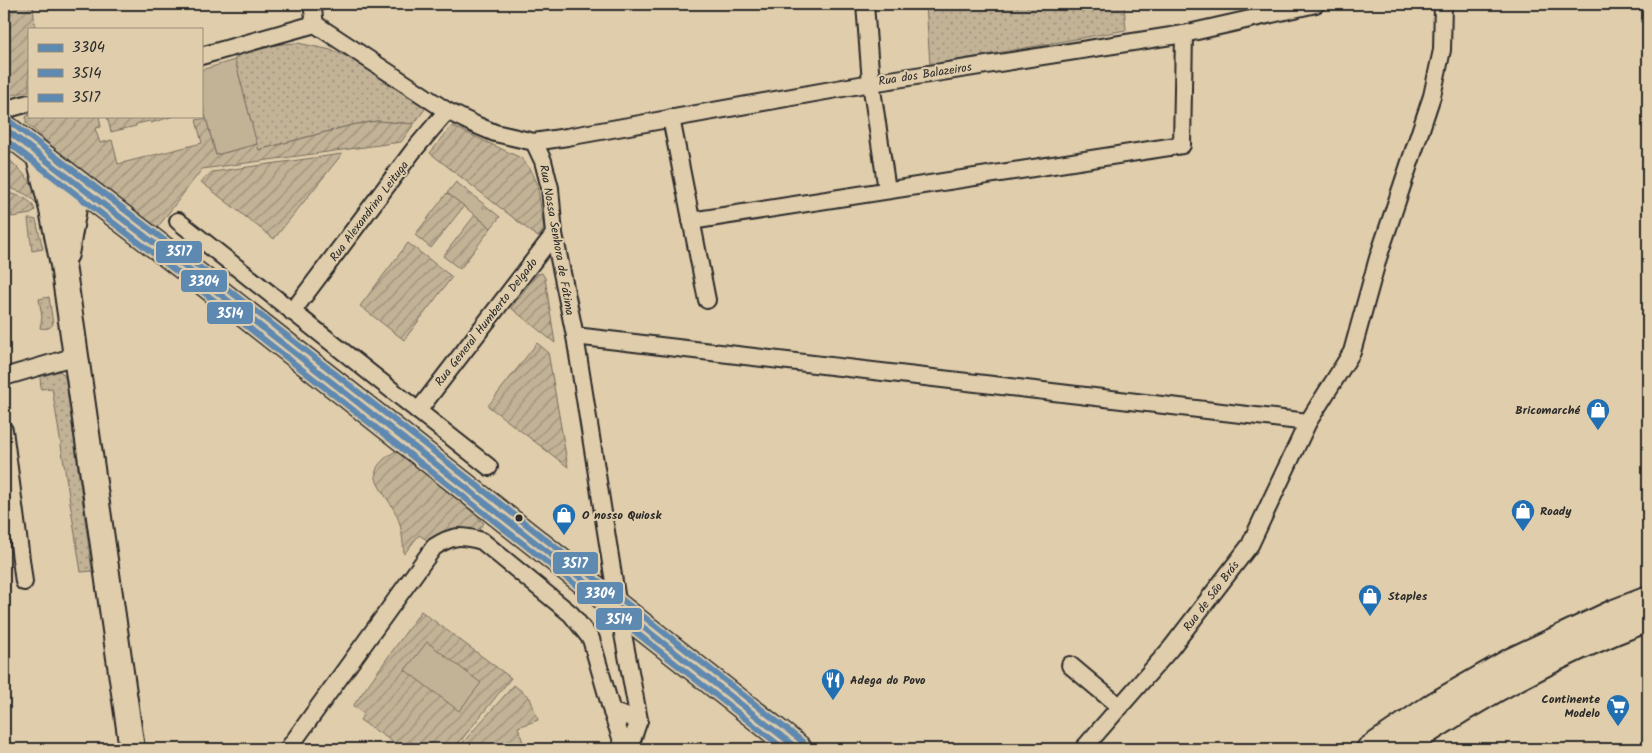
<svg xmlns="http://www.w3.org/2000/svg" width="1652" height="753" viewBox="0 0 1652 753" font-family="Kalam,sans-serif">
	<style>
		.grass { fill: url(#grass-dots); stroke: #766e60 }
		.park { fill: url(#park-tufts); stroke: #766e60 }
		.garden { fill: url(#garden-furrows); stroke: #766e60 }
		.pitch { fill: #c2b296; stroke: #766e60 }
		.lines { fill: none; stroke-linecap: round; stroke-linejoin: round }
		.street-casing { stroke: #2b2b2b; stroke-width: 20 }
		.secondary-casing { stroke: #2b2b2b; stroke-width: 28 }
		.primary-casing { stroke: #2b2b2b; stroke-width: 30 }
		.street { stroke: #e0cdab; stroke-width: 16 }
		.secondary { stroke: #e0cdab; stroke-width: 24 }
		.primary { stroke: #e0cdab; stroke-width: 26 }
		.bus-1-casing { stroke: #e0cdab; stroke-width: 10 }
		.bus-2-casing { stroke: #e0cdab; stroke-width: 10 }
		.bus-3-casing { stroke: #e0cdab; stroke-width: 10 }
		.bus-1 { stroke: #5e89b0; stroke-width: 6 }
		.bus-2 { stroke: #5e89b0; stroke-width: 6 }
		.bus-3 { stroke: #5e89b0; stroke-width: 6 }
		.bus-dot { fill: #2b2b2b; stroke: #e0cdab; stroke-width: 2 }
		.labels { text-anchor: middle; stroke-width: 4; stroke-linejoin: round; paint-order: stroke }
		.street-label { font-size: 12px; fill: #2b2b2b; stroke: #e0cdab }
		.poi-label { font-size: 12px; font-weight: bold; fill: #2b2b2b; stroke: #e0cdab; text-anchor: start }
		.line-badge { stroke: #e0cdab; stroke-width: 2 }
		.badge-label { font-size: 14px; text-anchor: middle; font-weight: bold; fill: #fff }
	</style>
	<defs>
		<pattern id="grass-dots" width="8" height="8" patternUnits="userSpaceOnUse" patternTransform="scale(1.25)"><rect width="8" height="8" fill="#c2b296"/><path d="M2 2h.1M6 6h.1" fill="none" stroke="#9e917b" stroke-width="1.8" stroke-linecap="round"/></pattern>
		<pattern id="park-tufts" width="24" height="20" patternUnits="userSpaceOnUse" patternTransform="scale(1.25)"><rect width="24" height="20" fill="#c2b296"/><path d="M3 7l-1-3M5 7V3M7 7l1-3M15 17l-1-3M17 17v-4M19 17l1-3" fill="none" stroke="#9e917b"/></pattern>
		<pattern id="garden-furrows" width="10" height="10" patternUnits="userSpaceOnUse" patternTransform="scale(1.25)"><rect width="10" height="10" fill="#c2b296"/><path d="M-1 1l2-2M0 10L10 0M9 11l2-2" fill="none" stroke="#9e917b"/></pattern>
	</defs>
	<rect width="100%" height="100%" fill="#e0cdab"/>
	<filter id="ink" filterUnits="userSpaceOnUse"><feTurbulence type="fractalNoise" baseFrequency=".02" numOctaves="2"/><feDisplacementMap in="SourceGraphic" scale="10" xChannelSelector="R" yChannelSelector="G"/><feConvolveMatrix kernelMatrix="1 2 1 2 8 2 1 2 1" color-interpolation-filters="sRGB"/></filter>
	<g filter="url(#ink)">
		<g class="grass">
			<polygon points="926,4 1124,4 1126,30 930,65"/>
			<polygon points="298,43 331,50 358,61 427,106 414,124 377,121 352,125 258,150 235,60 235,54 268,45"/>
			<polygon points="28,219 32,219 36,220 43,249 32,251"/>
			<path d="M 49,297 L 53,324 C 50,329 45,329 40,328 L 42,317 L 39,299 Z"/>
			<polygon points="60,371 64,375 66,380 92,571 81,572 52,388 41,389 40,377"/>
		</g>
		<polygon class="park" points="456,182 500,217 491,228 447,193"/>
		<g class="garden">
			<polygon points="4,4 33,4 35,29 29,29 29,91 4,97"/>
			<polygon points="29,114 29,116 99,116 101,127 95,128 100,143 112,140 118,164 202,143 196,120 206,118 216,155 257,144 259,150 352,125 377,121 414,124 401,142 202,169 154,232 104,192 26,123 26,117"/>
			<polygon points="107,116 174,116 151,123 150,121 136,124 136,126 111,132"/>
			<polygon points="452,126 521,158 531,170 537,183 544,229 538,237 430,153"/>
			<polygon points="342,154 274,239 201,182 212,172"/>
			<path d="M 4,155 C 16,165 44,192 41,209 C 30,194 21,191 4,187 Z"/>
			<path d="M 4,192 C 15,195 31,197 35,210 L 31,214 L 12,217 L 11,214 L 4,216 Z"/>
			<polygon points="447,193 464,206 431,248 415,235"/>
			<polygon points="475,215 491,228 460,269 443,256"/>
			<polygon points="408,243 452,277 404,340 360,306"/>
			<polygon points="542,273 545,278 555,343 511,308 537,274"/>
			<polygon points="537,343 548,352 568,467 488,406"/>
			<path d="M 398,450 L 450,492 L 484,523 L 479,529 L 482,531 L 480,534 L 430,542 L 419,535 L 404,554 C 403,542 402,527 397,516 C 385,488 355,473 398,450 Z"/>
			<polygon points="421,611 511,678 454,749 447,747 441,749 426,749 411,742 399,746 360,720 364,714 353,706"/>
			<polygon points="514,685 530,698 538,720 518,727 525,749 457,749"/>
		</g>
		<g class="pitch">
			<polygon points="235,60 257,144 216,155 201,99 201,70"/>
			<polygon points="427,642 481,683 459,711 405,670"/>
		</g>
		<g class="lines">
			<g class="street-casing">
				<g id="street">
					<polyline points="312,4 315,24 447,111 476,125 495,133 534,142 567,137 871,83 1184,34 1316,4"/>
					<polyline points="865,4 871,83 887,190"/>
					<polyline points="201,56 315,24"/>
					<polyline points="4,110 29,103"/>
					<polyline points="671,118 707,300"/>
					<polyline points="534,142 543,161 550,188 554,234 575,336 618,607 639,720 629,749"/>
					<polyline points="178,221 489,467"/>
					<polyline points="691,221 1182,145 1184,34"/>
					<polyline points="292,312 413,151 447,111"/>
					<polyline points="575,336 1308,422"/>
					<polyline points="4,377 76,356"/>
					<polyline points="418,411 554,234"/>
					<polyline points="4,430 24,582"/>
					<polyline points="1070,665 1120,707"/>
					<polyline points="612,712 625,749"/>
					<path d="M 288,749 L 434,547 C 453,535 460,535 482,541 L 571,614 L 591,639 L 612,712 L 639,720"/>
					<polyline points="1083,749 1171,648 1250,545 1308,422 1352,352 1378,258 1432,96 1442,50 1443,4"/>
				</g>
			</g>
			<g class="secondary-casing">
				<g id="secondary">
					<polyline points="38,154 51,205"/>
					<polyline points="74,183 60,191 51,205 63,265 132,749"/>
					<polyline points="66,254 78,185"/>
					<polyline points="1369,749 1434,705 1512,660 1614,612 1648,599"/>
					<path d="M 1401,749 C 1477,697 1561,651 1648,619"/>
				</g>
			</g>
			<g class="primary-casing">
				<polyline id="primary" points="4,128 202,280 798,749"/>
			</g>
			<use href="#street" class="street"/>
			<use href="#secondary" class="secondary"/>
			<use href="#primary" class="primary"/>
			<g class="bus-1-casing">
				<polyline id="bus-1" points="4,128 202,280 798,749"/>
			</g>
			<g class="bus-2-casing">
				<polyline id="bus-2" points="4,139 197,287 784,749"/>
			</g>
			<g class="bus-3-casing">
				<polyline id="bus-3" points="9,121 207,273 803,742"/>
			</g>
			<use href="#bus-1" class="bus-1"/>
			<use href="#bus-2" class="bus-2"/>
			<use href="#bus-3" class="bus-3"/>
		</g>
	</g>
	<defs>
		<g id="shop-pin" transform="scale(1.25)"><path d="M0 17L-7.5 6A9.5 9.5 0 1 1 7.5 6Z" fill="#1f6fb2" stroke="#e0cdab"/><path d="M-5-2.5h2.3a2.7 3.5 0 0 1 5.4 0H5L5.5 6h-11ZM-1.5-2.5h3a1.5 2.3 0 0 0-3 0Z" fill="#fff"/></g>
		<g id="restaurant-pin" transform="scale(1.25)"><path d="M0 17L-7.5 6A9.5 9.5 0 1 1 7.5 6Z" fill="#1f6fb2" stroke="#e0cdab"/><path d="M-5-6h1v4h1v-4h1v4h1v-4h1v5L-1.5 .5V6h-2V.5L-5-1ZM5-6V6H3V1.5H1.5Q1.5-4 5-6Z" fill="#fff"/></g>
		<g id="supermarket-pin" transform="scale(1.25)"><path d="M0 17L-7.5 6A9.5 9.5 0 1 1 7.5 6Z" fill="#1f6fb2" stroke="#e0cdab"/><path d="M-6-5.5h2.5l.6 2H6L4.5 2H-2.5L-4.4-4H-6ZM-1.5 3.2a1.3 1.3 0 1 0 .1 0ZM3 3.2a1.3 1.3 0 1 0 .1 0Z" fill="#fff"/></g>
	</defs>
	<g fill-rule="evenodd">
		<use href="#shop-pin" x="1598" y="410"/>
		<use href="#shop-pin" x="1523" y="511"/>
		<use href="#shop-pin" x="564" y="515"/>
		<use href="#shop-pin" x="1370" y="596"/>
		<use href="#restaurant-pin" x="833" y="680"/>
		<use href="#supermarket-pin" x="1618" y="706"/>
	</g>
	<circle class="bus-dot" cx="519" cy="518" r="4.5"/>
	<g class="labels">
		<g class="street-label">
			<text transform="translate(925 74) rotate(-9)" y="4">Rua dos Balazeiros</text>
			<text transform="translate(369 211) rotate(-53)" y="4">Rua Alexandrino Leituga</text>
			<text transform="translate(557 240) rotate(80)" y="4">Rua Nossa Senhora de Fátima</text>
			<text transform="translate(486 322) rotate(-52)" y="4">Rua General Humberto Delgado</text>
			<text transform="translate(1211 596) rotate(-53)" y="4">Rua de São Brás</text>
		</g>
		<g class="poi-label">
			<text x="1580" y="414" text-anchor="end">Bricomarché</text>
			<text x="1540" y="515">Roady</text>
			<text x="582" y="519">O nosso Quiosk</text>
			<text x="1388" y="600">Staples</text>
			<text x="850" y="684">Adega do Povo</text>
			<text x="1600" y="703" text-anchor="end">Continente<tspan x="1600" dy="14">Modelo</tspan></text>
		</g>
	</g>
	<g class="line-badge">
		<rect x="155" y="240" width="48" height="24" rx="5" fill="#5e89b0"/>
		<rect x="180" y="269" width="48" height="24" rx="5" fill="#5e89b0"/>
		<rect x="206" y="301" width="48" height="24" rx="5" fill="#5e89b0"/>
		<rect x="552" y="551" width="47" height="24" rx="5" fill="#5e89b0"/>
		<rect x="576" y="581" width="48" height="24" rx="5" fill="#5e89b0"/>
		<rect x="595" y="607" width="48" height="24" rx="5" fill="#5e89b0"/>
	</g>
	<g class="badge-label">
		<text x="179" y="256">3517</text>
		<text x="204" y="286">3304</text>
		<text x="230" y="318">3514</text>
		<text x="575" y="568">3517</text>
		<text x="600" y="598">3304</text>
		<text x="619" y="624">3514</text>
	</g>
	<rect width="1652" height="753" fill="none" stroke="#e0cdab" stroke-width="20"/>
	<rect x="10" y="10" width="1632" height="733" fill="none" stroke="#2b2b2b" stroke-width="2" filter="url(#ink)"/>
	<rect x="28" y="28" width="175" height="90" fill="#e0cdab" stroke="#988c78"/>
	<rect x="38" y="44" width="25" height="8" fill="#5e89b0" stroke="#988c78"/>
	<text x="72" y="52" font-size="15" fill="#2b2b2b">3304</text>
	<rect x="38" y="69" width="25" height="8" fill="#5e89b0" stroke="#988c78"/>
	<text x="72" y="78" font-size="15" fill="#2b2b2b">3514</text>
	<rect x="38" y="94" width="25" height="8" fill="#5e89b0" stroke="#988c78"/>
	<text x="72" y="102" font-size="15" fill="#2b2b2b">3517</text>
</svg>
